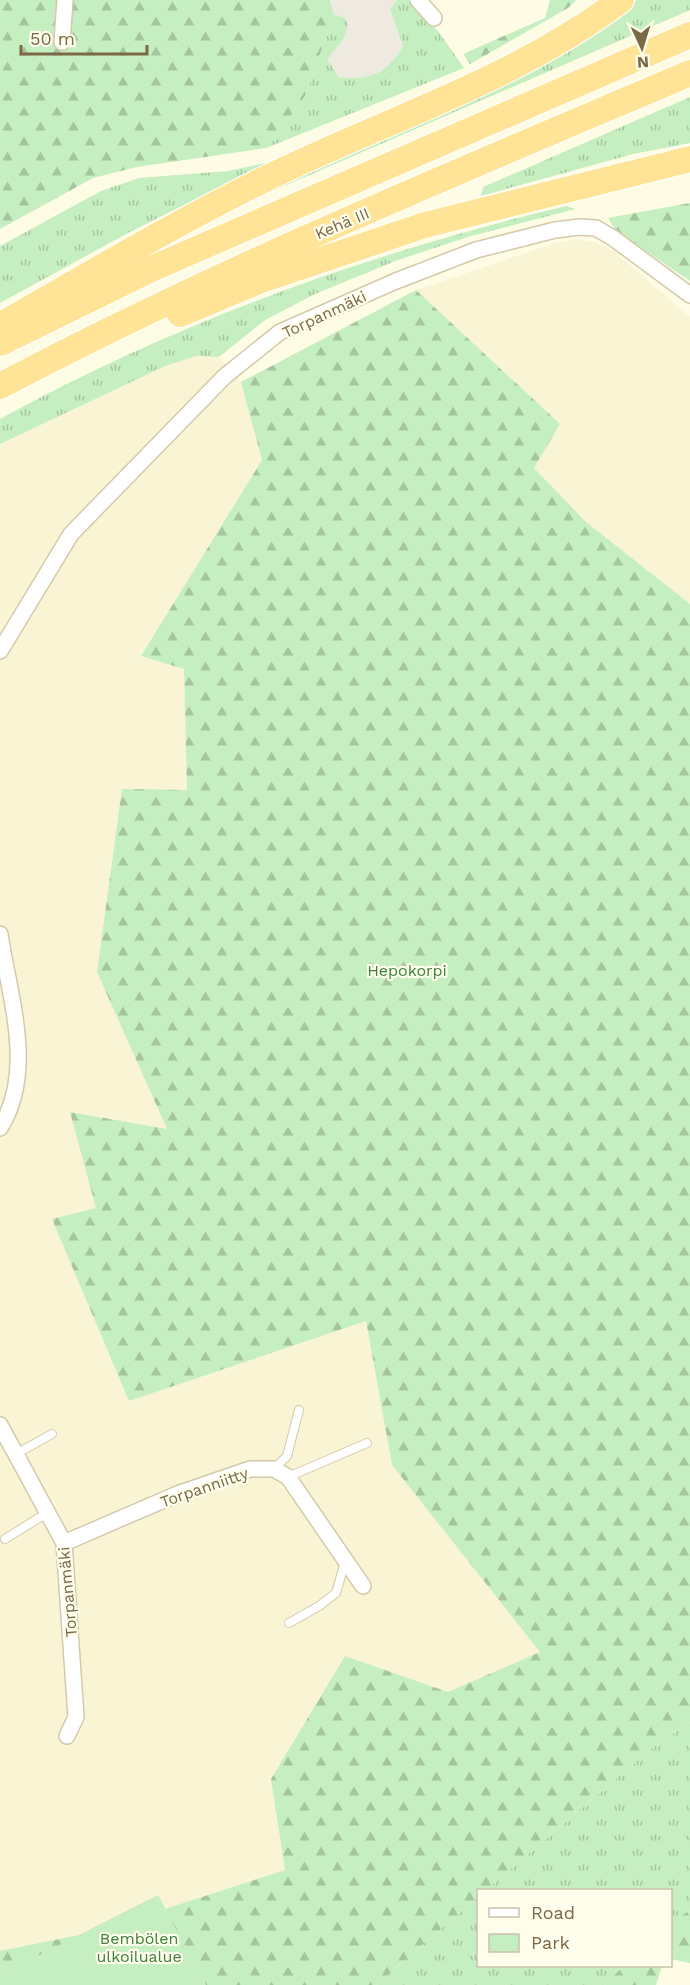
<svg xmlns="http://www.w3.org/2000/svg" width="690" height="1985" viewBox="0 0 690 1985" font-family="'Work Sans',sans-serif">
	<style>
		.residential { fill: #f9f4d4 }
		.industrial { fill: #eeeadf }
		.grass { fill: url(#grass-tufts) }
		.forest { fill: url(#forest-firs) }
		.park { fill: #c5eec1 }
		.lines { fill: none; stroke-linecap: round; stroke-linejoin: round }
		.service-casing { stroke: #d4c9ab; stroke-width: 10 }
		.minor-casing { stroke: #d4c9ab; stroke-width: 18 }
		.trunk-casing { stroke: #fff; stroke-width: 28 }
		.service { stroke: #fff; stroke-width: 8 }
		.minor { stroke: #fff; stroke-width: 15 }
		.trunk { stroke: #ffe497; stroke-width: 26 }
		.labels { text-anchor: middle; stroke-width: 4.5; stroke-linejoin: round; paint-order: stroke }
		.street-label { font-size: 16px; fill: #7a6846; stroke: #fffdec }
		.park-label { font-size: 16px; fill: #3d823d; stroke: #fffdec }
	</style>
	<defs>
		<pattern id="grass-tufts" width="24" height="20" patternUnits="userSpaceOnUse" patternTransform="scale(1.5)"><rect width="24" height="20" fill="#c5eec1"/><path d="M3 7l-1-3M5 7V3M7 7l1-3M15 17l-1-3M17 17v-4M19 17l1-3" fill="none" stroke="#a5c59f"/></pattern>
		<pattern id="forest-firs" width="22" height="20" patternUnits="userSpaceOnUse" patternTransform="scale(1.5)"><rect width="22" height="20" fill="#c5eec1"/><path d="M5 1l3.5 6h-7zM16 11l3.5 6h-7z" fill="#a5c59f"/></pattern>
	</defs>
	<rect width="100%" height="100%" fill="#fefce4"/>
	<g class="residential">
		<polygon points="576,239 595,242 614,251 690,317 690,604 586,522 534,468 560,424 416,290 556,243"/>
		<polygon points="196,356 219,357 241,382 262,460 141,656 184,669 187,790 97,972 167,1129 96,1208 53,1220 129,1401 366,1321 392,1465 541,1653 448,1692 345,1656 271,1779 285,1870 94,1932 0,1951 0,444 80,404 165,366"/>
	</g>
	<polygon class="industrial" points="330,0 397,0 390,9 403,46 395,62 373,75 357,80 339,77 327,59 343,40 344,17 334,15"/>
	<g class="grass">
		<path d="M 397,0 L 408,0 L 438,31 L 464,68 L 266,148 L 305,96 L 334,15 L 344,17 L 348,25 L 343,40 L 327,59 L 339,77 C 368,82 389,72 403,46 L 390,9 Z"/>
		<polygon points="637,0 690,0 690,10 185,229 594,31"/>
		<polygon points="690,97 690,143 633,154 481,196 483,187"/>
		<polygon points="270,162 128,233 0,303 0,246 101,191 139,178 228,171"/>
		<path d="M 566,206 L 576,209 L 471,236 L 398,260 L 315,294 L 265,320 L 219,357 L 196,356 L 165,366 L 0,444 L 0,419 C 179,321 369,253 566,206 Z"/>
		<polygon points="690,1722 690,1910 671,1924 670,1890 486,1890 651,1749"/>
		<polygon points="478,1897 478,1966 623,1966 605,1985 376,1985"/>
	</g>
	<g class="forest">
		<polygon points="0,0 330,0 334,15 305,96 266,148 137,167 93,178 0,229"/>
		<polygon points="550,0 576,0 568,8 470,64 463,54 545,18"/>
		<polygon points="690,203 690,281 616,231 608,218"/>
		<polygon points="416,290 560,424 534,468 586,522 690,604 690,1722 651,1749 486,1890 478,1890 478,1897 376,1985 0,1985 0,1951 94,1932 285,1870 271,1779 345,1656 448,1692 540,1652 392,1465 366,1321 129,1401 52,1219 96,1208 70,1112 167,1129 97,972 122,789 187,790 184,669 141,656 262,460 241,382"/>
		<polygon points="690,1910 690,1963 671,1959 670,1924"/>
		<polygon points="623,1966 662,1966 656,1985 605,1985"/>
	</g>
	<polygon class="park" points="158,1895 206,1985 0,1985 0,1975"/>
	<g class="lines">
		<g class="service-casing">
			<g id="service">
				<polyline points="16,1454 52,1434"/>
				<polyline points="274,1469 287,1456 299,1410"/>
				<polyline points="288,1477 367,1443"/>
				<polyline points="5,1539 47,1513"/>
				<polyline points="289,1623 319,1606 336,1593 345,1562"/>
			</g>
		</g>
		<g class="minor-casing">
			<g id="minor">
				<polyline points="418,0 434,18"/>
				<polyline points="62,42 65,0"/>
				<polyline points="0,651 71,534 225,376 280,332 396,281 476,250 555,230 580,227 596,228 613,238 690,295"/>
				<path d="M 0,934 C 9,996 36,1071 0,1128"/>
				<polyline points="0,1425 64,1543 76,1717 67,1736"/>
				<polyline points="64,1543 180,1493 250,1469 274,1469 288,1477 363,1586"/>
			</g>
		</g>
		<g class="trunk-casing">
			<g id="trunk">
				<polyline points="180,314 261,280 425,225 690,159"/>
				<path d="M 8,321 C 92,273 176,223 263,180 C 382,121 514,81 621,0"/>
				<polyline points="0,343 151,269 690,35"/>
				<path d="M 0,386 C 223,268 458,172 690,73"/>
			</g>
		</g>
		<use href="#service" class="service"/>
		<use href="#minor" class="minor"/>
		<use href="#trunk" class="trunk"/>
	</g>
	<g class="labels">
		<g class="street-label">
			<text transform="translate(342 223) rotate(-23)" y="6">Kehä III</text>
			<text transform="translate(324 314) rotate(-25)" y="6">Torpanmäki</text>
			<text transform="translate(204 1487) rotate(-19)" y="6">Torpanniitty</text>
			<text transform="translate(67 1592) rotate(-95)" y="6">Torpanmäki</text>
		</g>
		<g class="park-label">
			<text x="407" y="976">Hepokorpi</text>
			<text x="139" y="1944">Bembölen<tspan x="139" dy="18">ulkoilualue</tspan></text>
		</g>
	</g>
	<rect x="477" y="1889" width="195" height="78" fill="#fffdec" stroke="#cac1aa" stroke-width="1.5"/>
	<rect x="489" y="1908" width="30" height="9" fill="#ffffff" stroke="#cac1aa" stroke-width="1.5"/>
	<text x="531" y="1919" font-size="18" fill="#7a6846">Road</text>
	<rect x="489" y="1934" width="30" height="18" fill="#c5eec1" stroke="#cac1aa" stroke-width="1.5"/>
	<text x="531" y="1949" font-size="18" fill="#7a6846">Park</text>
	<g transform="translate(642 48) rotate(176)" stroke="#fffdec" stroke-width="4.5" paint-order="stroke">
	<path d="M0-4.5L10 22L0 15L-10 22Z" fill="#7a6846"/>
	<text y="-9" font-size="16" font-weight="bold" text-anchor="middle" fill="#7a6846">N</text>
	</g>
	<path d="M21 45v9h126v-9" fill="none" stroke="#7a6846" stroke-width="3"/>
	<text x="30" y="45" font-size="18" fill="#7a6846" stroke="#fffdec" stroke-width="4.5" paint-order="stroke">50 m</text>
</svg>
